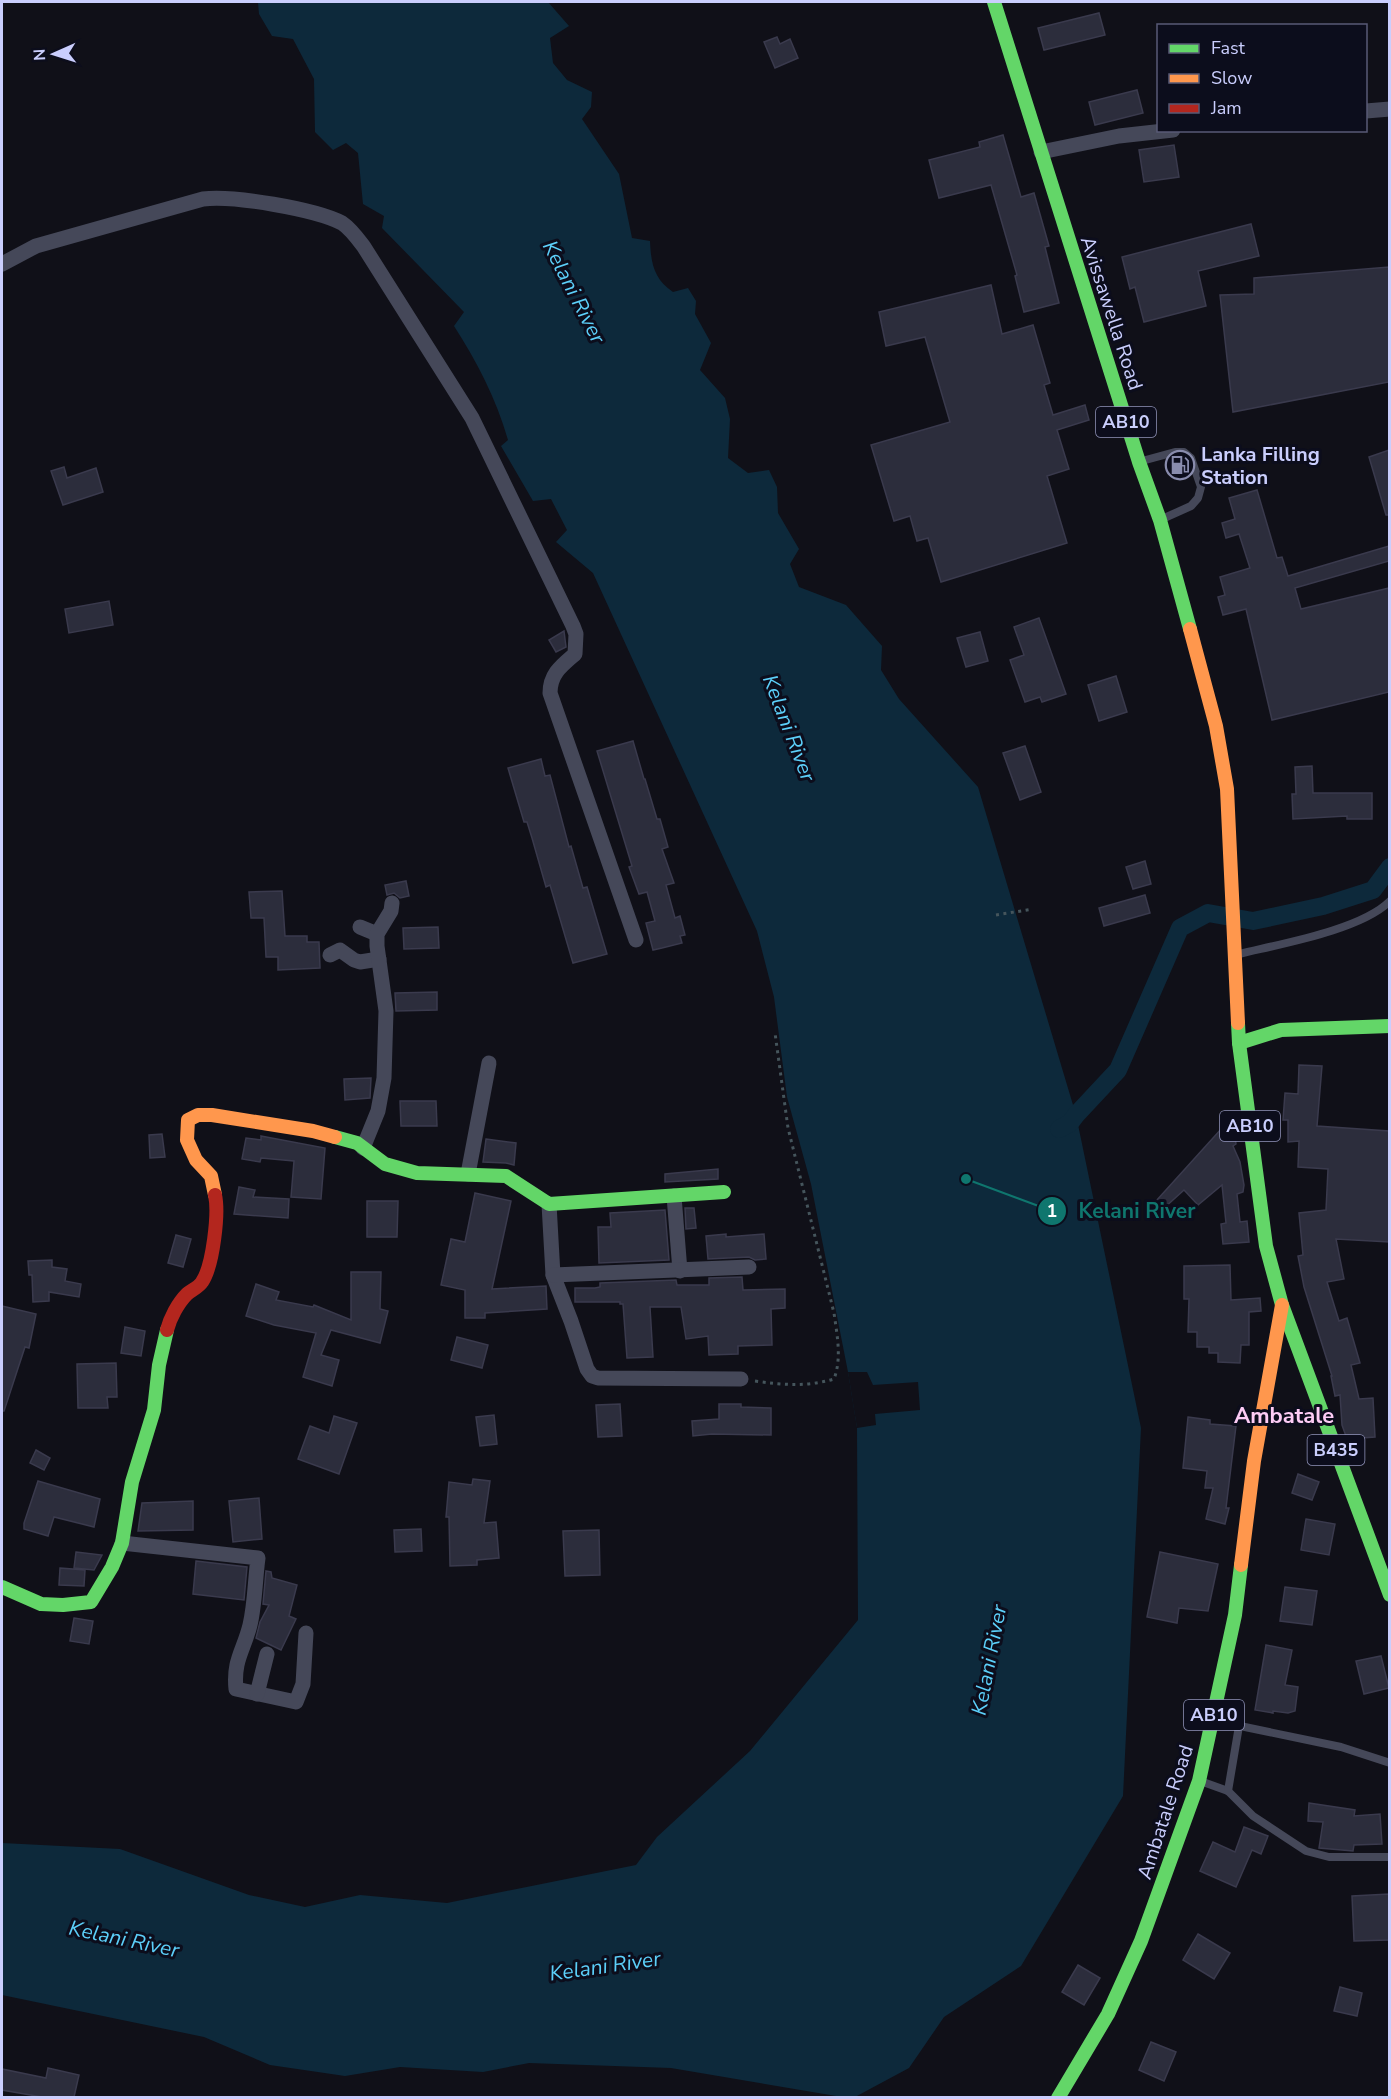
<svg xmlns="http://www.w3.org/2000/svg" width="1391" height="2099" viewBox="0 0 1391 2099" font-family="'Nunito Sans',sans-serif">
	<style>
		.water { fill: #0d293b }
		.pier { fill: #101018 }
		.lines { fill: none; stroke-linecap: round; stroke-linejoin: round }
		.canal { stroke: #0d293b; stroke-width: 18 }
		.building { fill: #2c2d3c; stroke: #3a3a4d; stroke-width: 1.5 }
		.path { stroke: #45555c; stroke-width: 3; stroke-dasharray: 3 4.5; stroke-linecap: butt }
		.lane { stroke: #454859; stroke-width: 8 }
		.street { stroke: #454859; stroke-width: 15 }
		.fast { stroke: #63d668; stroke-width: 14 }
		.slow { stroke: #ff974d; stroke-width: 14 }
		.jam { stroke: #b3261e; stroke-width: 14 }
		.labels { text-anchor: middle; stroke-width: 6; stroke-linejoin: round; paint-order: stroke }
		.shield { fill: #0c0d1c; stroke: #9194ba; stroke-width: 1.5 }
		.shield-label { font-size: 18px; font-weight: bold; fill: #cacefd }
		.street-label { font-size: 20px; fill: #cacefd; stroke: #0c0d1c }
		.poi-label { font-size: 20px; font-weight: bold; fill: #cacefd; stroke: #0c0d1c; text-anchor: start }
		.water-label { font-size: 21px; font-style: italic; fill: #5ccff9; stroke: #0c0d1c }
		.quarter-label { font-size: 22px; font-weight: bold; fill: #fdccf5; stroke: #0c0d1c }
		.leader { fill: none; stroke: #0f766e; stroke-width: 2 }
		.callout-dot { fill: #0f766e; stroke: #0c0d1c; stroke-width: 2 }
		.mark-label { font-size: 18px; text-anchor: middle; font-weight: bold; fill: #fff }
		.callout-label { font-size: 21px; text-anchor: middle; font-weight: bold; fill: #0f766e; stroke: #0c0d1c; stroke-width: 6; stroke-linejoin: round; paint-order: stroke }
	</style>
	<rect width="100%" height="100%" fill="#101018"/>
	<path class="water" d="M 258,2 L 548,2 L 569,26 L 550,38 L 553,63 L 567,80 L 592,92 L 591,107 L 582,119 L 619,174 L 632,238 L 650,241 C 651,264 654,279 673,292 L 688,288 L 696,301 L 695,314 L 711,343 L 700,370 L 725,398 L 730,419 L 728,458 L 748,473 L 769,470 L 777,487 L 778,513 L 799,549 L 790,564 L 799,587 L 846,605 L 882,646 L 881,670 L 899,699 L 978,787 L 1076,1115 L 1141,1428 L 1123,1796 L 1021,1966 L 944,2017 L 909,2068 L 855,2097 L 842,2097 L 671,2068 L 529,2063 L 483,2072 L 400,2067 L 345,2076 L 270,2065 L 204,2037 L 2,1995 L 2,1843 L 120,1849 L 249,1895 L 305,1907 L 360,1895 L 447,1903 L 636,1865 L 657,1837 L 750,1751 L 858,1620 L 857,1428 L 848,1372 L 811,1184 L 787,1097 L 774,997 L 757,931 L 593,573 L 556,542 L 567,530 L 551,499 L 533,501 L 501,446 L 508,440 C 496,398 477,362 454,326 L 464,312 L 382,228 L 384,216 L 363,204 L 358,153 L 346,143 L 333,150 L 315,132 L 314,79 L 293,39 L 272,36 L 259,14 Z"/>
	<polygon class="pier" points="848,1372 867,1372 873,1385 918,1382 920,1410 875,1414 876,1425 857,1428"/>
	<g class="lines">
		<polyline class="canal" points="1059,1129 1070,1123 1076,1115 1118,1070 1180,928 1208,913 1253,921 1323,906 1373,890 1390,867"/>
	</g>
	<g class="building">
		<polygon points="1099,13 1105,35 1044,50 1038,28"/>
		<polygon points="777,37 780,44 790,39 798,58 775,68 764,42"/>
		<polygon points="1137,90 1143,113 1095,125 1089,102"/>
		<polygon points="1003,135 1021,197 1034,193 1049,246 1045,247 1059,303 1024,312 1015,276 1017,275 991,185 939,198 929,160 980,147 979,142"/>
		<polygon points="1174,145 1179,177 1144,182 1139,150"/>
		<polygon points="1251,224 1259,256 1198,271 1206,306 1144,322 1135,287 1130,289 1122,257"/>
		<polygon points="1389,267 1389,382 1233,412 1220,295 1254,294 1254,278"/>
		<polygon points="991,285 1002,334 1033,325 1050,383 1044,385 1053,415 1085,405 1089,420 1057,430 1069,469 1047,476 1067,543 941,582 928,538 917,541 910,516 894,521 871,445 950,422 925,337 886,346 879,312"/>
		<polygon points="1389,450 1389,515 1386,515 1369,457"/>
		<polygon points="64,467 67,478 96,468 103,492 63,505 51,471"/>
		<polygon points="1257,490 1277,558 1282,557 1288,576 1389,546 1389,561 1295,588 1301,609 1389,588 1389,692 1272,720 1246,609 1223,615 1218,597 1225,595 1220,577 1250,568 1239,534 1226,538 1222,523 1235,519 1229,498"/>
		<polygon points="109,601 113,625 69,633 65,609"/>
		<polygon points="1039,618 1066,694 1042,702 1040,697 1025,702 1010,660 1024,655 1014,627"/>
		<polygon points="564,631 566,647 556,652 549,640"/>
		<polygon points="980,632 988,661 966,667 957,638"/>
		<polygon points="1116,676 1127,712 1099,721 1088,685"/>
		<polygon points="633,741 644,779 645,779 657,819 660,819 668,847 662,849 674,883 666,885 675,918 680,916 685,935 680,936 682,943 662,948 653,950 646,923 655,921 647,892 639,894 629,867 632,866 597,751"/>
		<polygon points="1025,746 1041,792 1020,800 1003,753"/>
		<polygon points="541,759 545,776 550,775 569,847 571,846 583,888 587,887 607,954 573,963 550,885 546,887 532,838 527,822 524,822 508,768"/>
		<polygon points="1312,766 1313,793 1372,793 1372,819 1347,819 1347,816 1293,819 1292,794 1296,794 1295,767"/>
		<polygon points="1145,861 1151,884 1133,889 1126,867"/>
		<polygon points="406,881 409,896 400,898 394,893 387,895 385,885"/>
		<polygon points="282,891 285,936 307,936 307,942 319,942 320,968 278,970 278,957 266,957 264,918 251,918 249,892"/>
		<polygon points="1145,895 1150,913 1104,926 1099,908"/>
		<polygon points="438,927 439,948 404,949 403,928"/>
		<polygon points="437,992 437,1010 396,1011 395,993"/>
		<polygon points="1299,1065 1322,1066 1317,1126 1389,1131 1389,1242 1336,1239 1344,1279 1327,1282 1339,1321 1347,1318 1360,1363 1351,1365 1359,1399 1373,1398 1375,1437 1347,1439 1342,1425 1340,1395 1335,1396 1331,1376 1332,1376 1304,1287 1298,1256 1303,1255 1299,1213 1326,1210 1328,1169 1298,1167 1299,1141 1288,1142 1288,1120 1283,1120 1285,1093 1298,1094"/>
		<polygon points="371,1078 370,1098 345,1100 344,1079"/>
		<polygon points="400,1101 436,1101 437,1126 401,1126"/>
		<polygon points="1222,1128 1234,1131 1236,1144 1233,1146 1240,1162 1244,1185 1243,1192 1237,1194 1240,1222 1247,1221 1249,1242 1223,1244 1221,1224 1226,1223 1222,1185 1198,1205 1184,1190 1163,1209 1156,1201"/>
		<polygon points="162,1134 165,1157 150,1158 149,1135"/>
		<polygon points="261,1136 325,1148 321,1199 291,1197 294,1161 261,1158 260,1162 242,1159 246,1138 261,1140"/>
		<polygon points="486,1139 516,1143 514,1165 506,1163 483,1162"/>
		<polygon points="718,1169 718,1179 665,1182 665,1174"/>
		<polygon points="239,1187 255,1190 253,1197 289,1199 288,1218 234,1214"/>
		<polygon points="475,1193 511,1201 492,1289 546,1286 547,1309 485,1313 485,1318 465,1318 465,1290 441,1285 451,1239 465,1242"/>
		<polygon points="367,1201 398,1201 397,1237 367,1237"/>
		<polygon points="685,1208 694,1208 696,1228 686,1229"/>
		<polygon points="665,1210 669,1260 599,1263 598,1227 611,1227 610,1213"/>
		<polygon points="726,1234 726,1237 764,1234 766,1259 755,1260 749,1257 708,1259 706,1236"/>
		<polygon points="176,1235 191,1239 183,1267 168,1263"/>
		<polygon points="52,1260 52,1267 67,1269 65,1281 81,1284 79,1297 49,1292 49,1301 33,1302 32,1275 29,1275 28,1261"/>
		<polygon points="1230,1265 1231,1300 1260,1298 1261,1311 1249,1312 1249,1345 1241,1345 1240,1363 1218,1362 1218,1353 1209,1353 1209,1347 1197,1347 1197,1332 1188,1332 1189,1299 1184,1299 1184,1266"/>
		<polygon points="351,1272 381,1272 380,1309 388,1311 380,1343 331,1330 321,1355 339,1360 332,1386 303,1377 316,1333 274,1325 246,1316 256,1284 279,1292 276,1300 313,1307 314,1305 351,1320"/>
		<polygon points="742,1277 743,1290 785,1289 785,1308 771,1309 772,1345 738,1346 738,1354 709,1355 708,1336 686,1339 681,1307 650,1307 653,1357 627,1358 623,1304 620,1304 620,1302 575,1302 575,1288 595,1288 600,1287 600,1283 676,1280 677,1285 709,1285 709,1278"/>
		<polygon points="2,1306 36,1314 29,1348 25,1347 4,1411 2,1411"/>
		<polygon points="125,1327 145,1331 141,1356 121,1353"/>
		<polygon points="457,1337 488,1345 482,1368 451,1360"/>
		<polygon points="116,1363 117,1397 107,1397 108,1408 78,1408 77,1364"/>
		<polygon points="620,1404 622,1436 598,1437 596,1405"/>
		<polygon points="719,1404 741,1404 741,1407 771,1408 771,1435 712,1434 693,1436 692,1421 719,1419"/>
		<polygon points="494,1415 497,1444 480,1446 476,1417"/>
		<polygon points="334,1416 357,1423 339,1474 298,1459 310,1426 329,1433"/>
		<polygon points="1188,1417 1210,1420 1210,1424 1236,1426 1226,1508 1229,1508 1225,1524 1206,1519 1213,1488 1205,1488 1207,1471 1183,1468"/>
		<polygon points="36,1450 50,1458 44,1470 30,1463"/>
		<polygon points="1298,1474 1319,1482 1312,1500 1292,1493"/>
		<polygon points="473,1479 490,1481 484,1523 496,1522 499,1558 477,1560 477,1565 450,1566 449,1517 446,1517 449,1482 472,1485"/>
		<polygon points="38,1481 100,1499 94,1527 54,1517 48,1536 24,1529 24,1523"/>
		<polygon points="259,1498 262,1539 233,1542 229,1501"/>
		<polygon points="193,1501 193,1530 138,1531 142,1503"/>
		<polygon points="1306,1519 1335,1524 1329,1555 1301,1550"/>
		<polygon points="421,1529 422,1551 395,1552 394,1530"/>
		<polygon points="599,1530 600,1575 565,1576 563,1531"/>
		<polygon points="76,1552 102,1555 94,1570 74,1568"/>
		<polygon points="1160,1552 1218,1564 1208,1611 1179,1608 1177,1623 1147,1617"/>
		<polygon points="196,1561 247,1567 244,1600 193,1594"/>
		<polygon points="60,1568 85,1570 84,1586 59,1585"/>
		<polygon points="266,1571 271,1572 272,1578 297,1585 289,1616 296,1619 281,1650 256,1638 260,1622 269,1605 263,1604"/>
		<polygon points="1285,1587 1317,1591 1312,1625 1280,1621"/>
		<polygon points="74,1618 93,1621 89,1644 70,1641"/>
		<polygon points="1266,1645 1292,1650 1285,1685 1298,1687 1295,1711 1288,1713 1273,1711 1273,1713 1255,1710"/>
		<polygon points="1381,1656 1389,1688 1364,1694 1356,1661"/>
		<polygon points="1309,1803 1355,1810 1354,1816 1380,1814 1382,1844 1354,1845 1353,1851 1319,1848 1323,1822 1308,1821"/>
		<polygon points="1244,1827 1268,1836 1261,1854 1252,1850 1236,1887 1200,1871 1213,1842 1235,1852"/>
		<polygon points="1389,1894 1389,1940 1354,1941 1352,1896"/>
		<polygon points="1198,1934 1230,1953 1214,1979 1183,1960"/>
		<polygon points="1078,1965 1100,1978 1084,2005 1062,1992"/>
		<polygon points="1340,1987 1362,1993 1357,2016 1334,2011"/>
		<polygon points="1151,2042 1176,2052 1164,2081 1139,2070"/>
		<polygon points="48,2068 79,2075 74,2097 42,2097 2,2090 2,2069 46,2078"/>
	</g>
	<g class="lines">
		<g class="path">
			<polyline points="996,915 1033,909"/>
			<path d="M 755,1381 C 784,1385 806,1387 834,1379 C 842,1358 837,1335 834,1313 L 788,1128 L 775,1033"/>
		</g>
		<g class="lane">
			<polyline points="1142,461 1175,452 1184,452 1191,458 1201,487 1198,498 1191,506 1162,519"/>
			<path d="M 1239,954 C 1280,944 1361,930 1390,901"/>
			<polyline points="1216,1721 1341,1747 1390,1763"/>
			<polyline points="1203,1782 1228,1791 1253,1816 1306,1851 1329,1857 1390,1857"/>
			<polyline points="1228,1791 1239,1726"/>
		</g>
		<g class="street">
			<polyline points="1366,111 1390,109"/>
			<polyline points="1041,152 1119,136 1173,130"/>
			<path d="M 2,264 L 36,246 L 203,199 C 232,195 315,209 342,223 C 351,229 358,239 364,247 L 472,418 L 573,626 L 576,634 L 575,654 C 561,666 550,674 550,693 L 636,940"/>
			<polyline points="360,927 377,934"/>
			<polyline points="330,955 340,950 354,960 360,962 379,959"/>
			<polyline points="363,1148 378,1111 384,1078 386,1011 377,946 377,934 391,911 392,903"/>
			<polyline points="468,1174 489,1063"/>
			<polyline points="674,1196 680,1271"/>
			<polyline points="549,1204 553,1275 571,1321 587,1369 592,1376 598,1378 741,1379"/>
			<polyline points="553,1275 749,1267"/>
			<path d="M 122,1543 L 258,1558 C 255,1580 255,1604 250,1625 C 244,1650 233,1660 236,1689 L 296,1702 L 303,1684 L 306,1633"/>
			<polyline points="257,1694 267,1654"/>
		</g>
		<g class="fast">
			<polyline points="994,2 1139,462 1160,520 1190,629"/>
			<polyline points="1238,1023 1239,1043 1266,1246 1282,1305 1390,1595"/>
			<polyline points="1239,1043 1281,1030 1390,1026"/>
			<polyline points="335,1137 357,1143 385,1164 417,1173 506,1176 549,1204 724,1192"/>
			<polyline points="2,1587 41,1604 63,1605 91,1602 112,1567 122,1543 132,1482 154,1410 159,1365 167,1330"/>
			<polyline points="1058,2098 1108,2014 1141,1941 1199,1781 1235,1615 1241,1565"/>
		</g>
		<g class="slow">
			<polyline points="1190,629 1216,726 1227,789 1238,1023"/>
			<polyline points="215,1195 211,1176 196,1160 187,1140 188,1120 198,1115 212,1115 313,1131 335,1137"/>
			<polyline points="1241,1565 1254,1461 1282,1305"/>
		</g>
		<path class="jam" d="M 167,1330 C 170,1318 178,1303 187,1294 C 192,1290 199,1287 202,1282 C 213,1266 219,1213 215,1195"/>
	</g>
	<defs>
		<g id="fuel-ring" transform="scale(1.5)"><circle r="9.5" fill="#0c0d1c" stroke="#898cad" stroke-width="1.5"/><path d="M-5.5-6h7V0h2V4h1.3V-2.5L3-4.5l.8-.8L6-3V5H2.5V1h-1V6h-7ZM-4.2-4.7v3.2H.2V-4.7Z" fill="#898cad"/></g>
	</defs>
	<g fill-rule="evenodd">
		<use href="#fuel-ring" x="1180" y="465"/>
	</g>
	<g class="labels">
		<g class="shield">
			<rect x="1096" y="407" width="60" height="30" rx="4.5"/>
			<rect x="1220" y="1111" width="60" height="30" rx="4.5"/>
			<rect x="1307.5" y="1435" width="57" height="30" rx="4.5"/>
			<rect x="1184" y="1700" width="60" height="30" rx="4.5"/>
		</g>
		<g class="shield-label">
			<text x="1126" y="428">AB10</text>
			<text x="1250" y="1132">AB10</text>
			<text x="1336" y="1456">B435</text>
			<text x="1214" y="1721">AB10</text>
		</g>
		<g class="street-label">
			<text transform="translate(1112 313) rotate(72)" y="7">Avissawella Road</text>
			<text transform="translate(1165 1812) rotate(-72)" y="7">Ambatale Road</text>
		</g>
		<g class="poi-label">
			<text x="1201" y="461">Lanka Filling<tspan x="1201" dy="23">Station</tspan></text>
		</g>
		<g class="water-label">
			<text transform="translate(574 292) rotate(63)" y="7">Kelani River</text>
			<text transform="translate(789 728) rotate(69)" y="7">Kelani River</text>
			<text transform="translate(989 1660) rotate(-79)" y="7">Kelani River</text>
			<text transform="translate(124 1939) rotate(12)" y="7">Kelani River</text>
			<text transform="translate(605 1966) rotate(-8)" y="7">Kelani River</text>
		</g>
		<g class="quarter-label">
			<text x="1284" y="1423">Ambatale</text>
		</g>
	</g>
	<path class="leader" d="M966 1179L1052 1211"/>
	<g class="callout-dot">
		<circle cx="966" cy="1179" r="6"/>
		<circle cx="1052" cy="1211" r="15"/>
	</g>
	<g class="mark-label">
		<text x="1052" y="1217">1</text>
	</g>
	<g class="callout-label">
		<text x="1137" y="1218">Kelani River</text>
	</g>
	<rect width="1391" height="2099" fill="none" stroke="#cacefd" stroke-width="6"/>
	<rect x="1157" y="24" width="210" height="108" fill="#0c0d1c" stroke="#585a76" stroke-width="1.5"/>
	<rect x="1169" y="44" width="30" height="9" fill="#63d668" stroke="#585a76" stroke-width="1.5"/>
	<text x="1211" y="54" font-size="18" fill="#cacefd">Fast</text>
	<rect x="1169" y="74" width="30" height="9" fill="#ff974d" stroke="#585a76" stroke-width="1.5"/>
	<text x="1211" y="84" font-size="18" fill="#cacefd">Slow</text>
	<rect x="1169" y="104" width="30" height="9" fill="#b3261e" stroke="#585a76" stroke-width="1.5"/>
	<text x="1211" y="114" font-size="18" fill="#cacefd">Jam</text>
	<g transform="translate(54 54) rotate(267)" stroke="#0c0d1c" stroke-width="4.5" paint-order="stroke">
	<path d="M0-4.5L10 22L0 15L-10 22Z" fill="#cacefd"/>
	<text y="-9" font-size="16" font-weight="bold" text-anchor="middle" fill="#cacefd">N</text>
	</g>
</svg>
